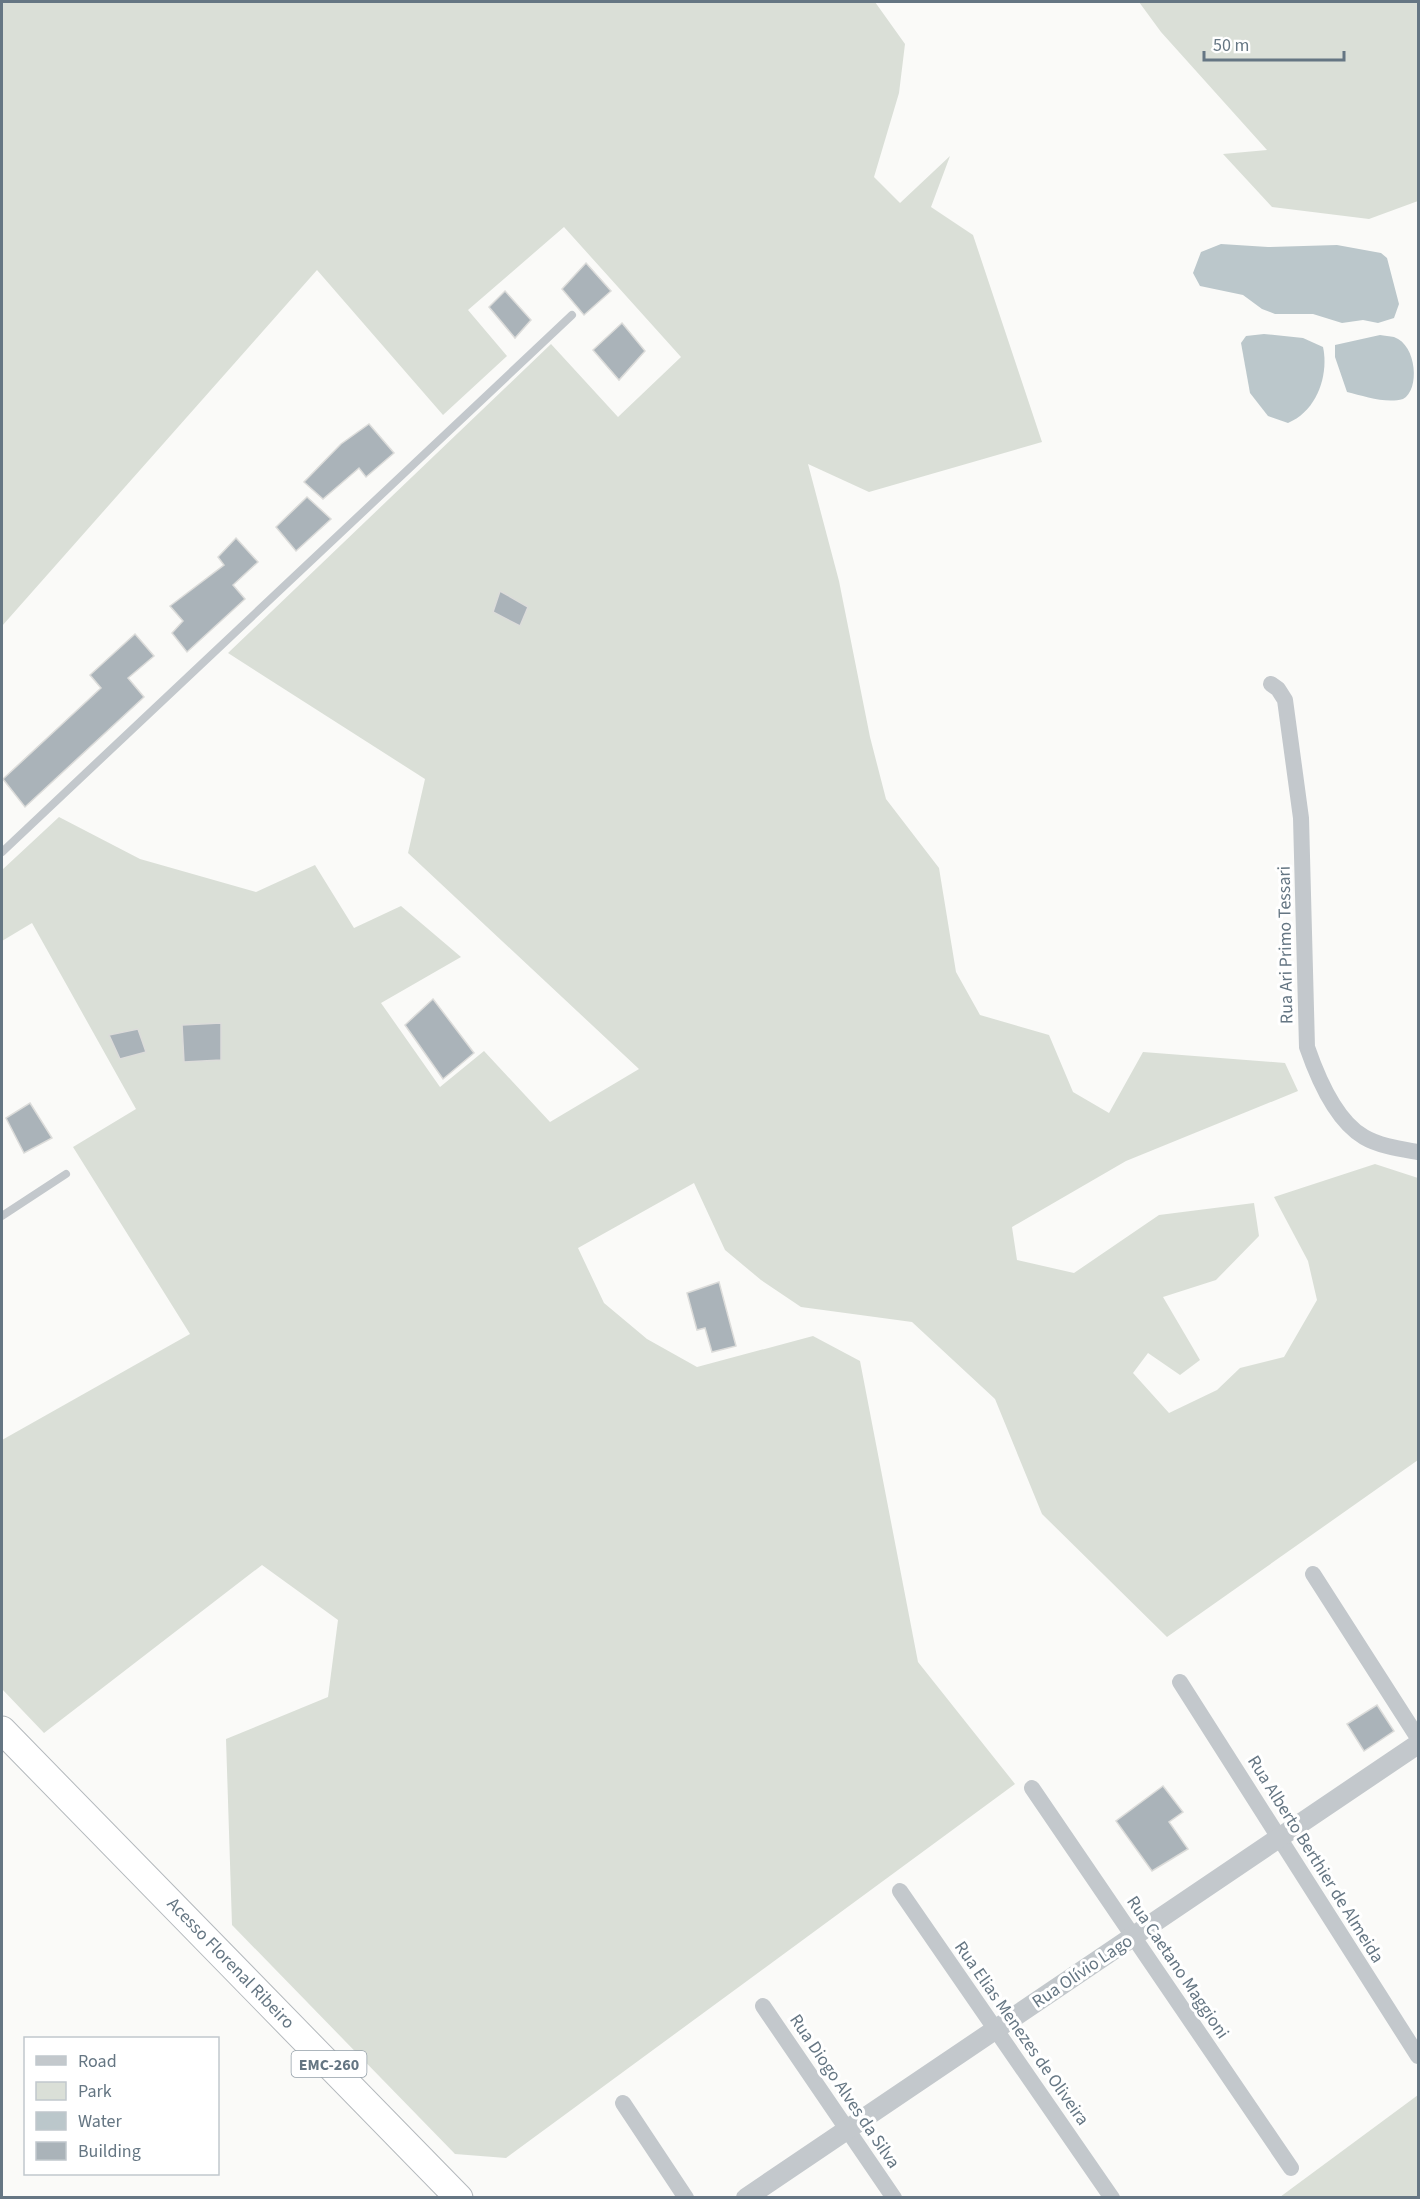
<svg xmlns="http://www.w3.org/2000/svg" width="1420" height="2199" viewBox="0 0 1420 2199" font-family="'Source Sans 3',sans-serif">
	<style>
		.green { fill: #dadfd7 }
		.water { fill: #bbc7cb }
		.building { fill: #aab3b9; stroke: #dcdcda; stroke-width: 1.5 }
		.lines { fill: none; stroke-linecap: round; stroke-linejoin: round }
		.trunk-casing { stroke: #b4b9bd; stroke-width: 29 }
		.service { stroke: #c3c8cc; stroke-width: 8 }
		.minor { stroke: #c3c8cc; stroke-width: 16 }
		.tertiary { stroke: #c3c8cc; stroke-width: 20 }
		.trunk { stroke: #fff; stroke-width: 27 }
		.labels { text-anchor: middle; stroke-width: 6; stroke-linejoin: round; paint-order: stroke }
		.shield { fill: #fff; stroke: #939fa8; stroke-width: 1.5 }
		.shield-label { font-size: 16px; font-weight: bold; fill: #657683 }
		.street-label { font-size: 18px; fill: #657683; stroke: #fff }
	</style>
	<rect width="100%" height="100%" fill="#fafaf8"/>
	<g class="green">
		<polygon points="2,2 875,2 905,44 899,93 874,177 900,203 950,156 931,207 973,235 1042,442 869,492 808,464 839,581 870,737 886,799 939,868 956,972 980,1015 1049,1035 1073,1092 1109,1113 1143,1052 1285,1063 1298,1091 1126,1161 1012,1227 1017,1260 1074,1273 1159,1215 1254,1203 1259,1236 1216,1280 1163,1297 1200,1360 1180,1375 1148,1353 1133,1373 1169,1413 1217,1390 1240,1368 1284,1357 1317,1300 1308,1261 1274,1197 1375,1164 1418,1178 1418,1460 1167,1637 1042,1514 995,1399 912,1322 801,1307 761,1280 725,1250 694,1183 578,1248 604,1303 647,1339 697,1367 813,1336 860,1361 918,1662 1015,1784 506,2158 455,2154 232,1925 226,1739 328,1697 338,1620 262,1565 44,1733 2,1689 2,1440 190,1334 73,1147 136,1109 32,923 2,941 2,870 59,817 140,859 256,892 315,865 354,928 401,906 461,957 381,1003 440,1087 484,1051 550,1122 639,1069 408,853 425,779 228,653 551,344 618,417 681,357 564,227 468,310 507,356 443,415 317,270 2,626"/>
		<polygon points="1139,2 1418,2 1418,201 1369,219 1272,207 1223,154 1267,150 1161,32"/>
		<polygon points="1418,2095 1418,2197 1280,2197"/>
	</g>
	<g class="water">
		<polygon points="1221,244 1268,247 1337,245 1381,253 1387,258 1399,304 1394,318 1378,323 1363,320 1342,323 1313,314 1275,314 1262,309 1243,295 1200,286 1193,273 1201,252"/>
		<path d="M 1264,334 L 1303,338 L 1323,347 C 1329,375 1317,411 1288,423 L 1268,416 L 1250,393 L 1241,343 L 1246,336 Z"/>
		<path d="M 1380,335 C 1384,336 1390,336 1394,337 C 1417,345 1420,390 1403,399 C 1386,404 1364,396 1347,392 L 1335,357 L 1335,345 Z"/>
	</g>
	<g class="building">
		<polygon points="586,263 611,291 584,315 562,289"/>
		<polygon points="505,291 531,320 515,338 489,307"/>
		<polygon points="622,323 645,351 619,380 593,350"/>
		<polygon points="369,424 394,453 366,477 359,468 323,499 304,482 341,444"/>
		<polygon points="307,497 331,519 296,551 276,527"/>
		<polygon points="236,538 258,562 233,585 245,599 187,652 172,633 183,621 170,606 224,565 218,557"/>
		<polygon points="500,591 528,607 520,626 493,612"/>
		<polygon points="135,634 154,656 128,678 144,697 25,807 3,779 101,688 90,675"/>
		<polygon points="433,999 474,1053 443,1079 405,1025"/>
		<polygon points="221,1023 221,1060 184,1062 182,1025"/>
		<polygon points="138,1029 146,1052 120,1059 109,1035"/>
		<polygon points="30,1103 52,1138 24,1153 6,1118"/>
		<polygon points="719,1282 736,1346 712,1352 705,1328 697,1330 687,1293"/>
		<polygon points="1377,1705 1394,1731 1364,1751 1347,1724"/>
		<polygon points="1163,1786 1183,1812 1169,1822 1188,1849 1152,1871 1116,1821"/>
	</g>
	<g class="lines">
		<g class="trunk-casing">
			<polyline id="trunk" points="2,1730 459,2198"/>
		</g>
		<g class="service">
			<polyline points="2,852 572,315"/>
			<polyline points="2,1216 66,1174"/>
		</g>
		<g class="minor">
			<path d="M 1271,684 L 1278,689 L 1285,700 L 1301,818 L 1307,1047 C 1317,1076 1336,1121 1364,1137 C 1379,1146 1401,1149 1418,1152"/>
			<polyline points="1313,1574 1418,1738"/>
			<polyline points="1180,1682 1418,2056"/>
			<polyline points="1032,1788 1291,2168"/>
			<polyline points="900,1891 1112,2198"/>
			<polyline points="763,2006 894,2198"/>
			<polyline points="623,2103 686,2198"/>
		</g>
		<polyline class="tertiary" points="746,2198 1418,1744"/>
		<use href="#trunk" class="trunk"/>
	</g>
	<g class="labels">
		<rect class="shield" x="291.5" y="2051" width="75" height="26" rx="4.5"/>
		<g class="shield-label">
			<text x="329" y="2070">EMC-260</text>
		</g>
		<g class="street-label">
			<text transform="translate(1285 945) rotate(-91)" y="6">Rua Ari Primo Tessari</text>
			<text transform="translate(1316 1859) rotate(58)" y="6">Rua Alberto Berthier de Almeida</text>
			<text transform="translate(231 1963) rotate(46)" y="6">Acesso Florenal Ribeiro</text>
			<text transform="translate(1178 1967) rotate(56)" y="6">Rua Caetano Maggioni</text>
			<text transform="translate(1082 1971) rotate(-34)" y="6">Rua Olívio Lago</text>
			<text transform="translate(1022 2033) rotate(55)" y="6">Rua Elias Menezes de Oliveira</text>
			<text transform="translate(845 2091) rotate(56)" y="6">Rua Diogo Alves da Silva</text>
		</g>
	</g>
	<rect width="1420" height="2199" fill="none" stroke="#657683" stroke-width="6"/>
	<rect x="24" y="2037" width="195" height="138" fill="#ffffff" stroke="#c1c8cd" stroke-width="1.5"/>
	<rect x="36" y="2056" width="30" height="9" fill="#c3c8cc" stroke="#c1c8cd" stroke-width="1.5"/>
	<text x="78" y="2067" font-size="18" fill="#657683">Road</text>
	<rect x="36" y="2082" width="30" height="18" fill="#dadfd7" stroke="#c1c8cd" stroke-width="1.5"/>
	<text x="78" y="2097" font-size="18" fill="#657683">Park</text>
	<rect x="36" y="2112" width="30" height="18" fill="#bbc7cb" stroke="#c1c8cd" stroke-width="1.5"/>
	<text x="78" y="2127" font-size="18" fill="#657683">Water</text>
	<rect x="36" y="2142" width="30" height="18" fill="#aab3b9" stroke="#c1c8cd" stroke-width="1.5"/>
	<text x="78" y="2157" font-size="18" fill="#657683">Building</text>
	<path d="M1204 51v9h140v-9" fill="none" stroke="#657683" stroke-width="3"/>
	<text x="1213" y="51" font-size="18" fill="#657683" stroke="#ffffff" stroke-width="4.5" paint-order="stroke">50 m</text>
</svg>
